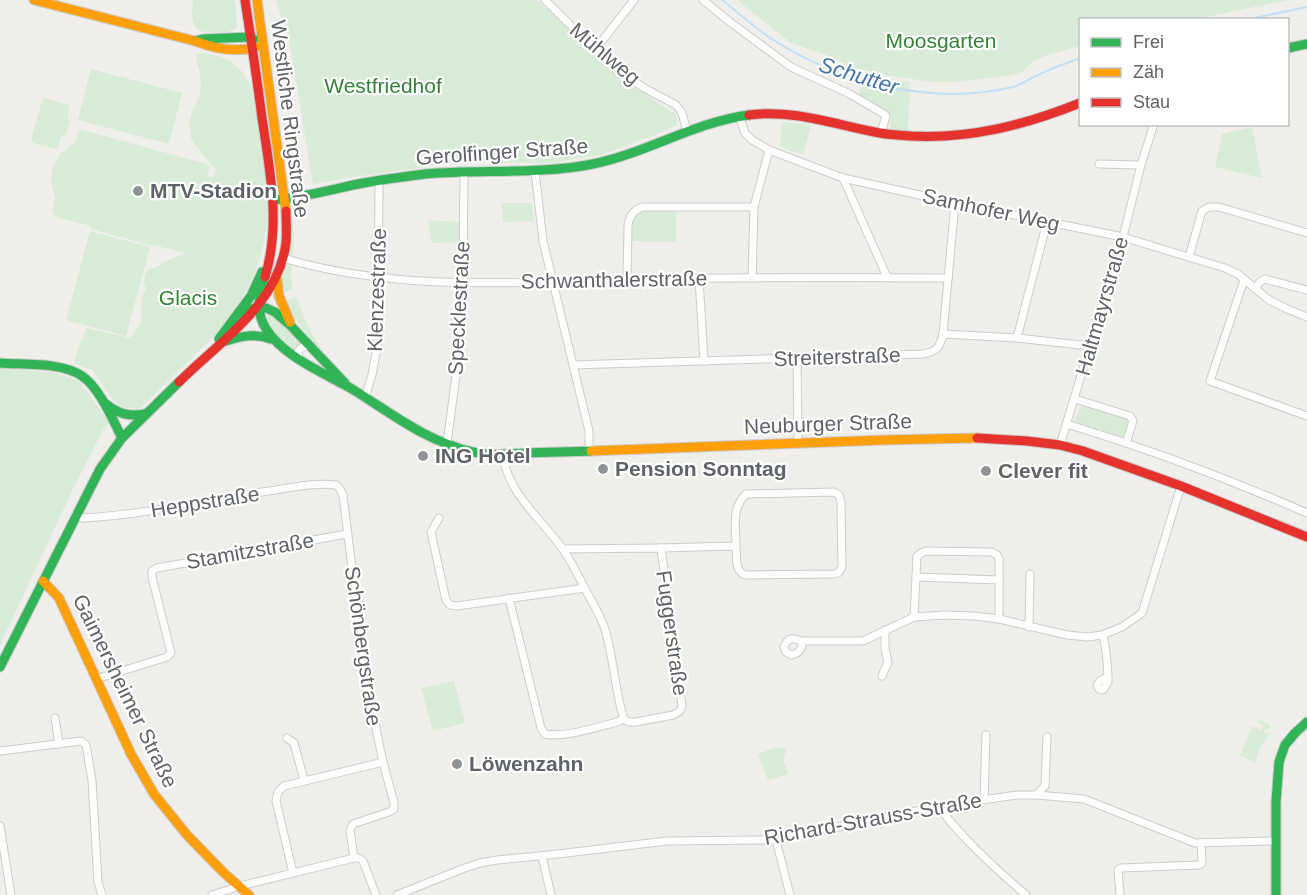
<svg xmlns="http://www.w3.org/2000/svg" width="1307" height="895" viewBox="0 0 1307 895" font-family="Helvetica,sans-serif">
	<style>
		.green { fill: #d8ebd6 }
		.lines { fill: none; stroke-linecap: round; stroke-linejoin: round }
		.stream { stroke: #bfe0f9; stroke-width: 2 }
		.street-casing { stroke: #cbcccc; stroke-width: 9 }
		.fast-casing { stroke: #cacacb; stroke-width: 11 }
		.slow-casing { stroke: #cacacb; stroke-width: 11 }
		.jam-casing { stroke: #cacacb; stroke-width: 11 }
		.street { stroke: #fdfcfc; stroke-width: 7 }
		.fast { stroke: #30b455; stroke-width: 9 }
		.slow { stroke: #ff9f0a; stroke-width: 9 }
		.jam { stroke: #e5322d; stroke-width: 9 }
		.poi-dot { fill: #919496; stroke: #fff; stroke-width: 2 }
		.labels { text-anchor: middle; stroke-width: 4.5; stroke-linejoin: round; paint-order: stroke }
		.park-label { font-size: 21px; fill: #348238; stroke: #fff }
		.street-label { font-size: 21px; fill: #5f6368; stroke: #fff }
		.poi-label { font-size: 21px; font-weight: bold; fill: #5f6368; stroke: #fff; text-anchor: start }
		.water-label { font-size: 22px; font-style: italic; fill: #4174aa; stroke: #fff }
	</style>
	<rect width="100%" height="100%" fill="#efeeea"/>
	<g class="green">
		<path d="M 193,0 L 235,0 L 237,28 C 224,36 211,33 197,30 C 191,21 192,10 193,0 Z"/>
		<polygon points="276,0 537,0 563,23 602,63 659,104 676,114 677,125 663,132 601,155 549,163 447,162 427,167 353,177 313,184 290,45"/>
		<polygon points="737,0 1288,0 1197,19 1080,20 1080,46 1047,55 1032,62 1022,72 1007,76 955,82 933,82 884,75 855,68 832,57 791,43"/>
		<path d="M 204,53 C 227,57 239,63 250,84 C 270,175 286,248 222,327 C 215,336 205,344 197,353 C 179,370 162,387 145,404 L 139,409 L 125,408 L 121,406 L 115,402 L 92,370 L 74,363 L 80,341 L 82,341 L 86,328 L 130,338 L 141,322 L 142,297 L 146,289 L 144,282 L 146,272 L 149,269 L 155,268 L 166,261 L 185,253 L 154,245 L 153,246 L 91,229 L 91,226 L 56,217 L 52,212 L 55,199 L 51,182 L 53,167 L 60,154 L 75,142 L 79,129 L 210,165 L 207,177 L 213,177 L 216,170 L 195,145 L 190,136 L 191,133 C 184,117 202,100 201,83 C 201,73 196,65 196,54 Z"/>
		<polygon points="258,59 259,59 272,139 275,144 281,193 279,193 274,154 270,147"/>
		<polygon points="91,69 182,93 169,144 78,120"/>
		<path d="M 861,74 L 910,82 L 908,131 L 891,130 C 890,125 891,119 890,116 C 886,110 867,101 860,97 Z"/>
		<path d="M 43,98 L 70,105 L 67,116 L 70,121 L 66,135 L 61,137 L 58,149 C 51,147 35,146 31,140 Z"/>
		<polygon points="782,122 811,125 803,155 780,147"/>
		<polygon points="1252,127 1262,178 1215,167 1222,134"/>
		<polygon points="502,203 532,203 534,221 503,222"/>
		<polygon points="642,210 676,212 676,242 631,241 631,226 636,213"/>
		<polygon points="292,212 294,234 293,255 289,253 291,213"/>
		<polygon points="428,220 460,222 460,242 432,243"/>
		<polygon points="90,231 150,247 126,336 66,320"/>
		<polygon points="286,263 292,264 291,277 293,289 282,293 281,280"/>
		<polygon points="296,296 308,327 323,352 303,330 284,302"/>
		<polygon points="271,313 300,343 293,351 281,343 265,321"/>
		<polygon points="0,368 55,373 79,381 109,422 104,428 73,489 0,645"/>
		<polygon points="1085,405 1126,417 1130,423 1126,436 1123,438 1076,422 1075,420 1080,408"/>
		<polygon points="454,681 465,723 433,731 421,688"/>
		<polygon points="1259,719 1270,725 1270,728 1263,731 1270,734 1260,748 1255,763 1240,755 1252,726 1263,731 1262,728 1263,725 1258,722"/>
		<polygon points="774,748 787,748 783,759 788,774 768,780 758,754"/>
	</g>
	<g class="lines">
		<g class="stream">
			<path d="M 722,0 C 739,13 755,28 772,39 C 841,84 933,106 1013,87 C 1021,85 1027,80 1034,77 C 1048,69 1065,64 1080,58"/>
			<polyline points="1244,20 1307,7"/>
		</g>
		<g class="street-casing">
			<g id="street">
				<polyline points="545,0 615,69 646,89 676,105 682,113 687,131"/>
				<polyline points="703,0 730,22 791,67 848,93 884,114 886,116 881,133"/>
				<polyline points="595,50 634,0"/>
				<polyline points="739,116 745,133 752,140 769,150 843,178 955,203 1123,237 1162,249 1225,268 1238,274 1269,300 1287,309 1307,317"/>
				<polyline points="1099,164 1141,165"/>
				<polyline points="535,171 543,241 589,431 589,451"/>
				<polyline points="843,178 887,277"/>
				<polyline points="1189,257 1202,211 1209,207 1219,207 1307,233"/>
				<path d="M 283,258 C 392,291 513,283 626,280 C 733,277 841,277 948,278"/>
				<polyline points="752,278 754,207 769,150"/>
				<polyline points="699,279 704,361"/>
				<path d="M 627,280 L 628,225 C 630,215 633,211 642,207 L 754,207"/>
				<polyline points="1244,280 1210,381 1307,416"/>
				<polyline points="1255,288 1260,282 1265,279 1307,290"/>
				<polyline points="943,334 955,203"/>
				<polyline points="1017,338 1047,222"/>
				<path d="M 299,357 L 298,352 C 300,347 304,346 310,346"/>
				<polyline points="797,358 798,442"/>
				<path d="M 573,365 L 923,354 C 937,351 940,348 943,334 L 1017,338 L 1090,346"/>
				<polyline points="365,398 372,375 378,343 379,181"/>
				<polyline points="1075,399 1130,416 1133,421 1126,443"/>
				<path d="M 1067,424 C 1149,449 1229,479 1307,513"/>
				<polyline points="447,443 459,353 463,283 464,171"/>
				<polyline points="1060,445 1123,237 1141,165 1154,124"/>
				<path d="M 503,455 C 508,495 543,520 564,551 C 572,563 578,575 584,587 C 592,603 602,616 606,633 C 614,661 615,692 624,719"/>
				<path d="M 75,515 L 83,518 C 143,515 203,501 262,492 C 286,489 312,482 336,485 L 340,489 L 343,495 L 366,681 L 383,762 L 394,803 L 394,809 L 389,812 L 353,824 L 350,830 L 354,858"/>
				<polyline points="439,518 431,532 446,600 450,605 457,606 585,588"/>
				<path d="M 661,548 L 736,546 C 736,526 731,509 746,494 L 834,492 L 839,495 L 841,502 L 842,567 L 838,573 L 834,574 L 745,575 C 734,570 737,557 736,546"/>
				<polyline points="916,577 999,580"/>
				<path d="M 509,598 L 541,728 L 545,734 C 564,738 598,727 617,722 L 624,719 L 629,722 L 636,722 L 673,715 L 680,711 L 682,706 L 661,548 L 563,549"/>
				<polyline points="914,617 917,556 921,553 926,551 992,552 997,555 999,559 999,619"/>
				<polyline points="1029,627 1030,574"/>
				<path d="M 1102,635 C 1107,645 1107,665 1108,677 L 1100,681 L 1097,685 L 1099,689 L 1103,690 L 1108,682 L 1108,677"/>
				<path d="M 801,641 L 802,646 C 800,652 797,654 791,655 L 786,652 L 784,647 C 787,638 793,637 801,641 L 863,641 L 914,617 L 944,615 L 974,616 L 999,619 L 1067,635 L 1088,637 L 1102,635 L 1122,627 L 1142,613 L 1181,486"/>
				<polyline points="882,676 888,662 885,648 885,630"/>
				<polyline points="96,679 167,657 171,653 152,577 152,571 157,568 347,534"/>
				<polyline points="55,718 59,744"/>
				<polyline points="287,738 294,743 304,780"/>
				<polyline points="0,751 81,741 86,745 92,780 98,882 102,895"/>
				<polyline points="1036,795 1045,786 1047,737"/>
				<polyline points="984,799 986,735"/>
				<path d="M 940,806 C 946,819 956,828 966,839 C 985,859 1005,877 1026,895"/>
				<polyline points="0,826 11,895"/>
				<polyline points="776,840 790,895"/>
				<polyline points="542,856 551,895"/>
				<polyline points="354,858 359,858 363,861 376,895"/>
				<polyline points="293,873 276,801 278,792 284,786 383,762"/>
				<polyline points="212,895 240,886 354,858"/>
				<polyline points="397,895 462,869 480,863 497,860 558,854 667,841 776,840 940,806 1017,795 1036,795 1084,799 1195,843 1276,841"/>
				<polyline points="1120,895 1118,870 1121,868 1199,865 1202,863 1201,843"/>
			</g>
		</g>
		<g class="fast-casing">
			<g id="fast">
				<polyline points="195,41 203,39 250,37 254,39"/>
				<polyline points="1288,48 1307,44"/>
				<path d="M 273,200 C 300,198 327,191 353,185 C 377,180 401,177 425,174 C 481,169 538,175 593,164 C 647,153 695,122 749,115"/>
				<path d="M 265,277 C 259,296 255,311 266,329 C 284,357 324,373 352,389 C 391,413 427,442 473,452 C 491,456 509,454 527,453 C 548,452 570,452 591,451"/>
				<polyline points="238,314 257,307 266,308 275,312 290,325 345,383"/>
				<polyline points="219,339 251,296 262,272"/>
				<path d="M 226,341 C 242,336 255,333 271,339"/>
				<path d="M 0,363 C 25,365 61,362 82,376 C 99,387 113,420 122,438"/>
				<path d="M 106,404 C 119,414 129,417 145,414"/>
				<polyline points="0,667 100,469 122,438 179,382"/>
				<polyline points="1276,895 1276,802 1279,762 1285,745 1295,733 1307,722"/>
			</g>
		</g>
		<g class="slow-casing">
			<g id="slow">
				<path d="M 34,0 L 195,41 C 215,49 235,53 256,47"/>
				<polyline points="257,0 286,211"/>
				<polyline points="277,279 279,296 290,322"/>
				<polyline points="591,451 884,440 977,438"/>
				<polyline points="43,581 59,598 131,754 154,794 187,835 223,872 249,895"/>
			</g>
		</g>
		<g class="jam-casing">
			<g id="jam">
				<path d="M 245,0 C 251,39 257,79 262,118 C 270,171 281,225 265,277"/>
				<path d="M 749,115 C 794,109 836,125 880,133 C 890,135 901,135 911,136 C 971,139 1025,125 1080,103"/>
				<path d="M 179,382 C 220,341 278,305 286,243 C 287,232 286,221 286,211"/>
				<polyline points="977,438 1027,441 1060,445 1083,451 1181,486 1307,537"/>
			</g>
		</g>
		<use href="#street" class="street"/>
		<use href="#fast" class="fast"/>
		<use href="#slow" class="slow"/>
		<use href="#jam" class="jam"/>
	</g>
	<g class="poi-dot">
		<circle cx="138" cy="191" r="6"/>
		<circle cx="423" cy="456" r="6"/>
		<circle cx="603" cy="469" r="6"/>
		<circle cx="986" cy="471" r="6"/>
		<circle cx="457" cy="764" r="6"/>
	</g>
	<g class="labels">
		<g class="park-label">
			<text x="941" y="48">Moosgarten</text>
			<text x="383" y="93">Westfriedhof</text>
			<text x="188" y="305">Glacis</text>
		</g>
		<g class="street-label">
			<text transform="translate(605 54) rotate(40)" y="7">Mühlweg</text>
			<text transform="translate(290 119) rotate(83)" y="7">Westliche Ringstraße</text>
			<text transform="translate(502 152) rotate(-4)" y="7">Gerolfinger Straße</text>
			<text transform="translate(991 210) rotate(12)" y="7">Samhofer Weg</text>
			<text transform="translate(614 280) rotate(-1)" y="7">Schwanthalerstraße</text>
			<text transform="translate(377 290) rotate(-88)" y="7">Klenzestraße</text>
			<text transform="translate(1102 306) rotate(-74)" y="7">Haltmayrstraße</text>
			<text transform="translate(459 308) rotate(-87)" y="7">Specklestraße</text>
			<text transform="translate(837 357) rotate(-2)" y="7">Streiterstraße</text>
			<text transform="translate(828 424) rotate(-2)" y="7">Neuburger Straße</text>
			<text transform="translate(205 502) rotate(-9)" y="7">Heppstraße</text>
			<text transform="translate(250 551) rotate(-10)" y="7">Stamitzstraße</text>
			<text transform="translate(672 633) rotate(82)" y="7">Fuggerstraße</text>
			<text transform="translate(363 646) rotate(82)" y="7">Schönbergstraße</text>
			<text transform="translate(125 691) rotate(64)" y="7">Gaimersheimer Straße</text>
			<text transform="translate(873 819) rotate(-10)" y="7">Richard-Strauss-Straße</text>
		</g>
		<g class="poi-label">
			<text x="150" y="198">MTV-Stadion</text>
			<text x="435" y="463">ING Hotel</text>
			<text x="615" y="476">Pension Sonntag</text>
			<text x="998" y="478">Clever fit</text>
			<text x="469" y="771">Löwenzahn</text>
		</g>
		<g class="water-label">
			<text transform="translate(859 75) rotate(17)" y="8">Schutter</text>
		</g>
	</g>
	<rect x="1079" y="18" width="210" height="108" fill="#ffffff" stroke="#bfc1c3" stroke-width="1.5"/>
	<rect x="1091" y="38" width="30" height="9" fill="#30b455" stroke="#bfc1c3" stroke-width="1.5"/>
	<text x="1133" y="48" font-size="18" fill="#5f6368">Frei</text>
	<rect x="1091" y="68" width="30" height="9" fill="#ff9f0a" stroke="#bfc1c3" stroke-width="1.5"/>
	<text x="1133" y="78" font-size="18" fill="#5f6368">Zäh</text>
	<rect x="1091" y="98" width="30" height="9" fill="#e5322d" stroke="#bfc1c3" stroke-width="1.5"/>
	<text x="1133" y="108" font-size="18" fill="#5f6368">Stau</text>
</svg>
